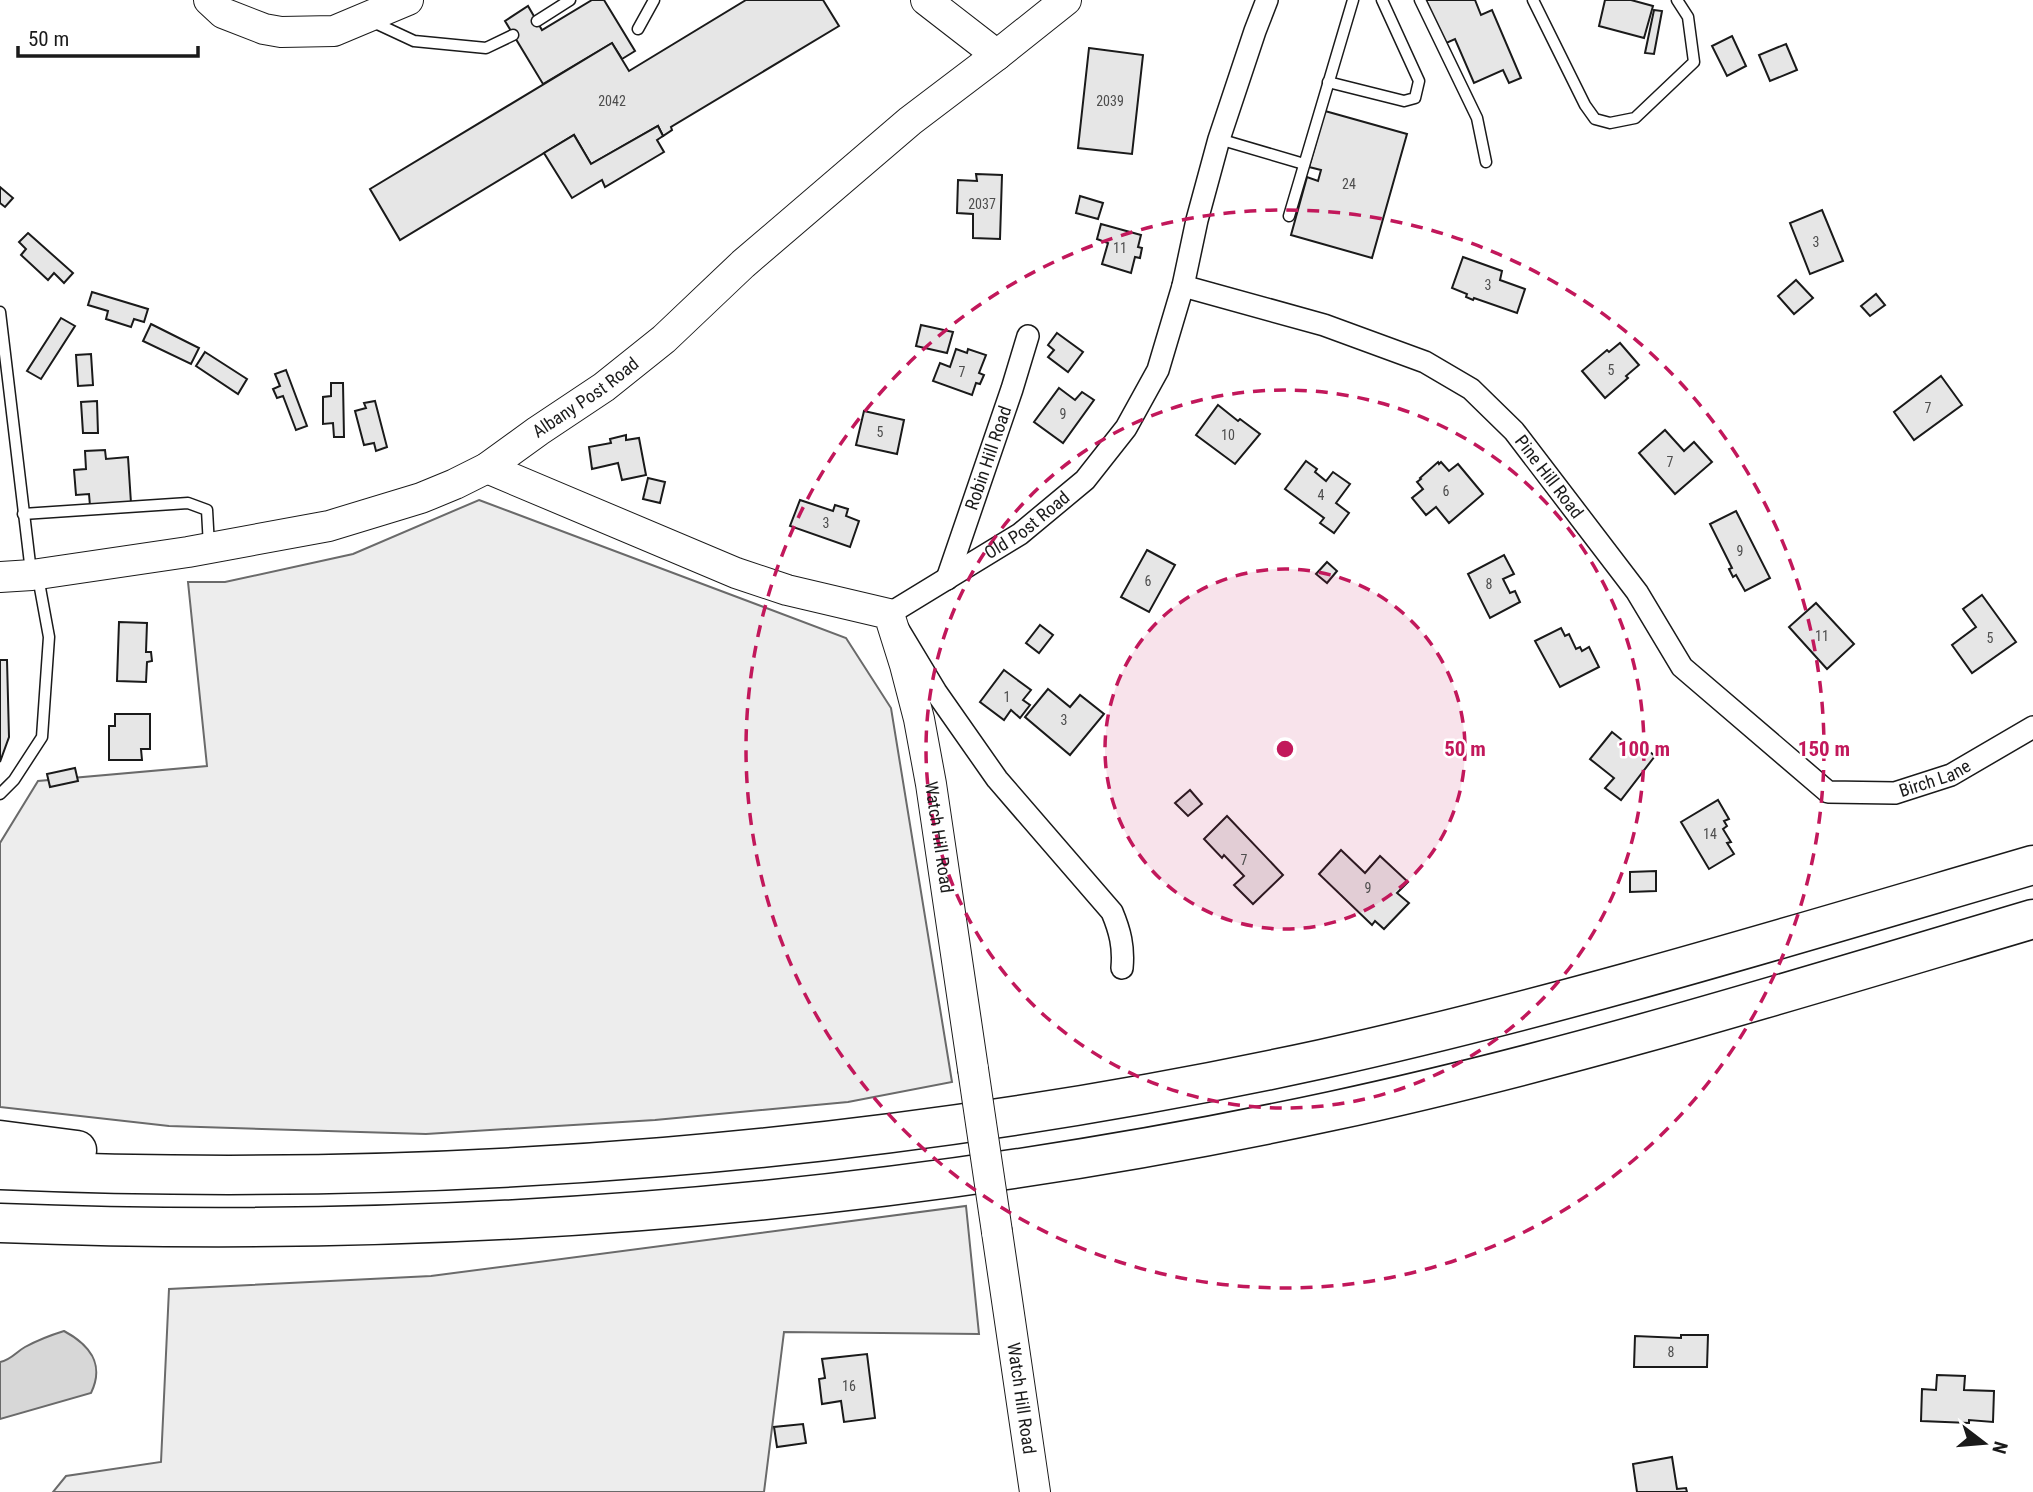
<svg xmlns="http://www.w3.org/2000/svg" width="2033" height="1492" viewBox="0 0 2033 1492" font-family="'Roboto Condensed',sans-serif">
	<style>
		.built { fill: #ededed; stroke: #6a6a6a; stroke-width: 2 }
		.water { fill: #d7d7d7; stroke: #6a6a6a; stroke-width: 2 }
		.building { fill: #e6e6e6; stroke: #1a1a1a; stroke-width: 2 }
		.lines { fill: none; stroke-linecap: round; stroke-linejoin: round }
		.lane-casing { stroke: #1a1a1a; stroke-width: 13 }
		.street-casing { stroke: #1a1a1a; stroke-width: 24 }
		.secondary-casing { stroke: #1a1a1a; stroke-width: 32 }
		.highway-casing { stroke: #1a1a1a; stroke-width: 41 }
		.lane { stroke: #fff; stroke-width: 10 }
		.street { stroke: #fff; stroke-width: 21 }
		.secondary { stroke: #fff; stroke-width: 30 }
		.highway { stroke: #fff; stroke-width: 38 }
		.secondary-bridge-casing { stroke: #1a1a1a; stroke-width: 32; stroke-linecap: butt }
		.secondary-bridge { stroke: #fff; stroke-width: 30 }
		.ring { fill: none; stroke: #c2185b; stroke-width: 3.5; stroke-dasharray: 12 9 }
		.labels { text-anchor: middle; stroke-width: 5; stroke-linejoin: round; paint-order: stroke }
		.number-label { font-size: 14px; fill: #4d4d4d }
		.street-label { font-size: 18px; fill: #1a1a1a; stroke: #fff }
		.centre { fill: #c2185b; stroke: #fff; stroke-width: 3.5 }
		.ring-label { font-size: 21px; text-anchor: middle; font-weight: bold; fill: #c2185b; stroke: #fff; stroke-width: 5; stroke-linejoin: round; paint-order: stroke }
	</style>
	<rect width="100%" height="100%" fill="#fff"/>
	<g class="built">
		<polygon points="479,500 846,638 891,708 952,1082 848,1102 655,1120 426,1134 169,1126 0,1107 0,843 38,781 207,766 188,582 225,582 353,554"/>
		<polygon points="966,1206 979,1334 784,1332 764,1492 53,1492 66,1476 161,1462 169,1289 431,1276"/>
	</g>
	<path class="water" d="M 64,1331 C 90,1345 105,1364 91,1393 L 0,1419 L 0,1362 C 11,1360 16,1352 25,1347 C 38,1340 51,1335 64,1331 Z"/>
	<g class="building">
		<polygon points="592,0 604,0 635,51 622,59 612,43 543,84 505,21 528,6 542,30"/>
		<polygon points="746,0 823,0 839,26 671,127 672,130 663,136 658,126 591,164 574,135 400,240 370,189 612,43 629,71"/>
		<polygon points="1424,0 1475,0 1481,15 1492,10 1521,78 1509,83 1503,70 1474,83 1455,39 1444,44"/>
		<polygon points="1605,0 1631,0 1653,6 1644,38 1599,26"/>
		<polygon points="1654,10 1662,11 1654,54 1645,53"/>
		<polygon points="1732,36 1746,66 1727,76 1712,46"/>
		<polygon points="1786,44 1797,70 1770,81 1759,55"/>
		<polygon points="1089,48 1143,55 1132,154 1078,148"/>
		<polygon points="1325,111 1407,134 1372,258 1291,235 1307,177 1318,181 1321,170 1309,167"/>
		<polygon points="658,126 663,136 657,140 664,152 605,187 602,180 572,198 544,153 574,135 591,164"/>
		<polygon points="976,174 1002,175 1000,239 973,238 973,214 957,213 958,180 977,181"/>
		<polygon points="0,187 13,198 5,207 0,203"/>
		<polygon points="1080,196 1103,203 1098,219 1076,213"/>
		<polygon points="1822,210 1843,261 1810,274 1790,223"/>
		<polygon points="1101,224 1141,235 1138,247 1142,248 1140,258 1135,257 1131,273 1102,264 1108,243 1097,239"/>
		<polygon points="28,233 73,273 64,283 54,273 48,280 21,255 26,249 19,242"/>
		<polygon points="1463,257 1502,271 1500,280 1525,289 1517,313 1474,298 1473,300 1466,297 1467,294 1452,288"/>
		<polygon points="1796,280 1813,298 1794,314 1778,296"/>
		<polygon points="92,292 148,309 144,322 134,319 131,327 106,319 108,311 88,305"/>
		<polygon points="1876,294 1885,305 1870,316 1861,306"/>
		<polygon points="61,318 75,326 41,379 27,371"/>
		<polygon points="151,324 199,348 191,364 143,341"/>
		<polygon points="921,325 953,332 947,353 916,346"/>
		<polygon points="1057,333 1083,352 1068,372 1048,357 1054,350 1048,345"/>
		<polygon points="1620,343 1639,365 1626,376 1628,378 1605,398 1582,371 1607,350 1609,352"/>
		<polygon points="956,349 967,353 968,349 986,355 979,373 984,375 980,384 976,383 972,395 933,381 940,363 950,367"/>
		<polygon points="205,352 247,379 238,394 196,366"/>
		<polygon points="91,354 93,385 78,386 76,355"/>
		<polygon points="286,370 307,426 296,430 283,396 277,398 273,389 280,386 275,374"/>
		<polygon points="1941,376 1962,405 1914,440 1894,412"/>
		<polygon points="331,383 343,383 344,437 334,437 333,423 323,424 323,397 331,396"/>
		<polygon points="1059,388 1075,400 1082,392 1094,400 1063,443 1034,422"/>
		<polygon points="97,401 98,433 83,433 81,402"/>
		<polygon points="375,401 387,447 376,451 374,443 364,445 355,411 366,408 364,403"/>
		<polygon points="1218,405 1238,421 1240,419 1260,434 1235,464 1196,435"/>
		<polygon points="864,411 904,420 897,454 856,445"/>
		<polygon points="1665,430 1684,451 1694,442 1712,462 1675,494 1639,453"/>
		<polygon points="626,435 626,440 639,438 646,475 622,480 618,463 592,469 589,447 611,443 610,439"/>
		<polygon points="105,450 106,459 128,457 131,503 90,506 89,494 76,495 74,470 86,469 85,451"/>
		<polygon points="1306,461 1317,469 1315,472 1326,481 1333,472 1350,484 1336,503 1349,513 1334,533 1320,523 1324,518 1285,489"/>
		<polygon points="1438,462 1439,464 1441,462 1449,471 1458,464 1483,494 1449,523 1436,507 1426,515 1412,498 1423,489 1417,482 1421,479 1420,478"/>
		<polygon points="648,478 665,482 660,503 643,499"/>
		<polygon points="800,500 833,511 835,505 848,509 846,516 859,521 850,547 790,526"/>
		<polygon points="1736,511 1770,578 1745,591 1736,575 1733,577 1729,569 1732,568 1710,524"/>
		<polygon points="1147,550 1175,565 1149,612 1121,597"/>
		<polygon points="1504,555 1514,574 1503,579 1510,593 1515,591 1520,602 1490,618 1468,574"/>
		<polygon points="1327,562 1337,571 1327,583 1316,574"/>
		<polygon points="1982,595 2016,642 1972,673 1952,645 1976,627 1963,609"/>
		<polygon points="1816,603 1854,644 1827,669 1789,627"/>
		<polygon points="119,622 147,623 146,652 151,652 152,661 147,662 146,682 117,681"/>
		<polygon points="1040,625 1053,635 1039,653 1026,643"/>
		<polygon points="1561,628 1565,636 1569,634 1576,649 1580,647 1582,651 1589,647 1599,667 1560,687 1535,641"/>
		<polygon points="0,660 7,660 9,737 0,762"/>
		<polygon points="1004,670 1031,690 1023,700 1030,705 1020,718 1011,710 1004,720 980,702"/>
		<polygon points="1048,689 1070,707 1080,695 1104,714 1070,755 1025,717"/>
		<polygon points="115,714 150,714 150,749 141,749 142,760 109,760 109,726 115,726"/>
		<polygon points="1612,732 1622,740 1619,743 1628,750 1631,746 1635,749 1639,744 1655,756 1621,800 1605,788 1614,778 1590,759"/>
		<polygon points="75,768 78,781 50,787 47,774"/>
		<polygon points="1190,790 1202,804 1188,816 1175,803"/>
		<polygon points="1718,800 1729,819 1724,821 1727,826 1723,829 1731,842 1727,843 1734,854 1709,869 1681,822"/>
		<polygon points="1227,816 1283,875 1253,904 1234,885 1244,876 1224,855 1222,858 1204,839"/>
		<polygon points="1341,850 1365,873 1380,856 1408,882 1397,893 1409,903 1384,929 1375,921 1372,925 1319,874"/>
		<polygon points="1656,871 1656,891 1630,892 1630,872"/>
		<polygon points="1681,1335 1708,1335 1707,1367 1634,1367 1635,1336 1681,1338"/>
		<polygon points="867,1354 875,1418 844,1422 841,1401 822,1404 819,1379 825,1378 822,1359"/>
		<polygon points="1937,1375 1965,1376 1964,1390 1994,1391 1993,1422 1969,1420 1969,1423 1921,1421 1922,1389 1936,1390"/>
		<polygon points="803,1424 806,1443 777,1447 774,1427"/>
		<polygon points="1672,1457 1677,1489 1686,1488 1687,1492 1637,1492 1633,1464"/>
	</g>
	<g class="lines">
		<g class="lane-casing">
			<g id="lane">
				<polyline points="1420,0 1477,118 1486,162"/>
				<polyline points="1533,0 1585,105 1595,119 1610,123 1635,118 1694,62 1688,17 1677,0"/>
				<polyline points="371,21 414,41 486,48 513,35"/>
				<polyline points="537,21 570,0"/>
				<polyline points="638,29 654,0"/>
				<polyline points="1328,82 1404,101 1415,98 1419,81 1382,0"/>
				<polyline points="1219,139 1304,164"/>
				<polyline points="1289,216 1353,0"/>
				<polyline points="0,312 31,572"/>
				<polyline points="23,514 188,503 207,510 209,546"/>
				<polyline points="0,794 14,780 42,737 49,637 38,577"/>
			</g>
		</g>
		<g class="street-casing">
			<g id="street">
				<path id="s1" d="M 1183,286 L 1324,325 L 1425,362 L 1471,389 L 1514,431 L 1637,592 L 1682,667 L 1828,792 L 1895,793 L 1951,775 L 2033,727"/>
				<path id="s2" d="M 947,579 L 1012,389 L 1028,336"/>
				<path id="s3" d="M 1122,968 C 1124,947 1120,931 1112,912 L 997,779 L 936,692 L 889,614 L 1020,534 L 1085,480 L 1126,428 L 1158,370 L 1183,286 L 1197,220 L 1219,139 L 1255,31 L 1267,0"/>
			</g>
		</g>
		<g class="secondary-casing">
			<g id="secondary">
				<polyline points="209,0 223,13 264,29 281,32 334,31 408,0"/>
				<polyline points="926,0 997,55"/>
				<path id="s4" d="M 487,468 L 736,573 L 787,590 L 889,614 L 905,665 L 919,719 L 931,784 L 973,1069"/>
				<path id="s5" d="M 0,577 L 32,575 L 188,552 L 329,526 L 421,498 L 455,484 L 487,468 L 538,431 L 604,387 L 664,339 L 743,264 L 910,121 L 997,55 L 1066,0"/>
				<path id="s6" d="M 997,1232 L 1035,1492"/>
			</g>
		</g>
		<g class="highway-casing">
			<g id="highway">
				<polyline points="0,1140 77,1150"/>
				<path d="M 0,1170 C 442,1189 889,1153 1322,1059 C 1562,1006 1797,934 2033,865"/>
				<path d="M 0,1223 C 447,1240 895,1205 1332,1111 C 1569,1060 1801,988 2033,919"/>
			</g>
		</g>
		<use href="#lane" class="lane"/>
		<use href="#street" class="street"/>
		<use href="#secondary" class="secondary"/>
		<use href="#highway" class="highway"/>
		<g class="secondary-bridge-casing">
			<polyline id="secondary-bridge" points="973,1069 997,1232"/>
		</g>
		<use href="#secondary-bridge" class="secondary-bridge"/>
	</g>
	<circle cx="1285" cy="749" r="180" fill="#c2185b" fill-opacity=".12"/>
	<g class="ring">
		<circle cx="1285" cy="749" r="180"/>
		<circle cx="1285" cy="749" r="359"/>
		<circle cx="1285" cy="749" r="539"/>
	</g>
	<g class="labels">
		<g class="number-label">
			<text x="612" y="106">2042</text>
			<text x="1110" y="106">2039</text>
			<text x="1349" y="189">24</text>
			<text x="982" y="209">2037</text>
			<text x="1816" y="247">3</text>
			<text x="1120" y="253">11</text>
			<text x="1488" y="290">3</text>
			<text x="1611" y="375">5</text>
			<text x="962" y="377">7</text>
			<text x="1928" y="413">7</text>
			<text x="1063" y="419">9</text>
			<text x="880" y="437">5</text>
			<text x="1228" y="440">10</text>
			<text x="1670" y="467">7</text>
			<text x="1446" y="496">6</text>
			<text x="1321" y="500">4</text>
			<text x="826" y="528">3</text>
			<text x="1740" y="556">9</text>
			<text x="1148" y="586">6</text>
			<text x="1489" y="589">8</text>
			<text x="1822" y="641">11</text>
			<text x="1990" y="643">5</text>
			<text x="1007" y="702">1</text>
			<text x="1064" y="725">3</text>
			<text x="1710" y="839">14</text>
			<text x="1244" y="865">7</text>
			<text x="1368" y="893">9</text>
			<text x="1671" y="1357">8</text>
			<text x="849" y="1391">16</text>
		</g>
		<g class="street-label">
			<text dy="6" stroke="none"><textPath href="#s5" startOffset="623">Albany Post Road</textPath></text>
			<text dy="6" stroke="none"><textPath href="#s2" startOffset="128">Robin Hill Road</textPath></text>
			<text dy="6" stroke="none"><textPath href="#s1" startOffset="425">Pine Hill Road</textPath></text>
			<text dy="6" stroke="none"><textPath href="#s3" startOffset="595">Old Post Road</textPath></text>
			<text dy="6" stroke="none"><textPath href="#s1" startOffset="959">Birch Lane</textPath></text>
			<text dy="6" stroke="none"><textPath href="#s4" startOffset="658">Watch Hill Road</textPath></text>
			<text dy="6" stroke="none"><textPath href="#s6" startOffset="168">Watch Hill Road</textPath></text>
		</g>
	</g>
	<circle cx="1285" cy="749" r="10" class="centre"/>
	<g class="ring-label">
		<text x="1465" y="756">50 m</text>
		<text x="1644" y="756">100 m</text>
		<text x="1824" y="756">150 m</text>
	</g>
	<g transform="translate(1984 1443) rotate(106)" stroke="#ffffff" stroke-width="5" paint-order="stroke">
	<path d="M0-5L12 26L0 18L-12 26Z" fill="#1a1a1a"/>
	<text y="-10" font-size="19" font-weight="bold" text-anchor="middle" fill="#1a1a1a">N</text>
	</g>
	<path d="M18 46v10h180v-10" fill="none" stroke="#1a1a1a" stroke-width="3.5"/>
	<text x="28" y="46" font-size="21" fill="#1a1a1a" stroke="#ffffff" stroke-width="5" paint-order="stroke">50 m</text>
</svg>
